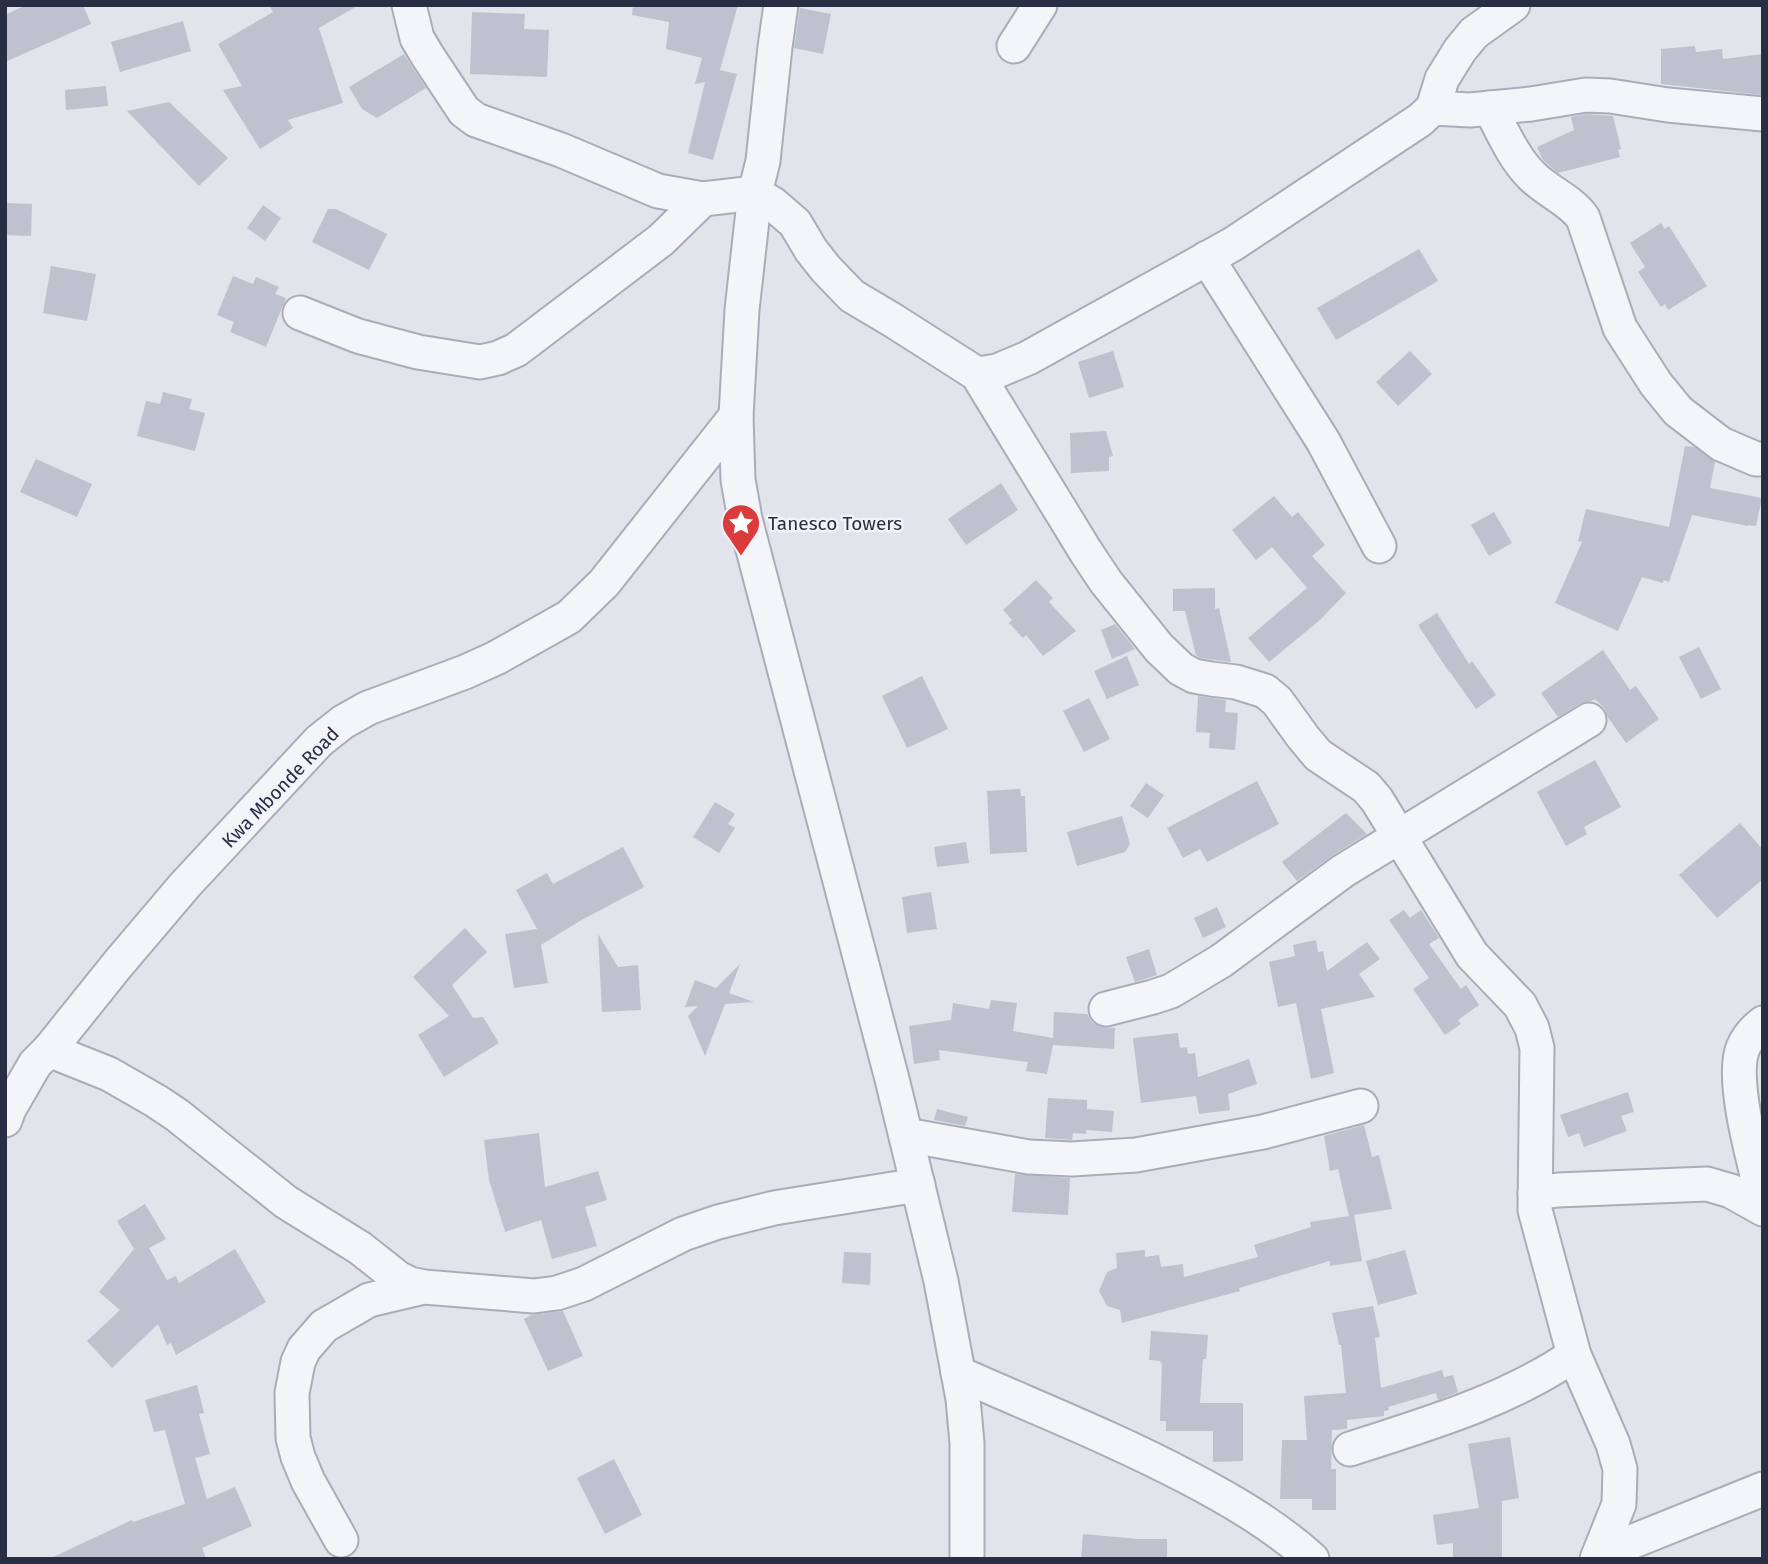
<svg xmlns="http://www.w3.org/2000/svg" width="1768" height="1564" viewBox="0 0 1768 1564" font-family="'Fira Sans',sans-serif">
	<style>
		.building { fill: #bec2ce }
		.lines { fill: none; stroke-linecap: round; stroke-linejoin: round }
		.minor-casing { stroke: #aaadb9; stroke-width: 37 }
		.minor { stroke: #f4f5f9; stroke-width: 33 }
		.labels { text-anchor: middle; stroke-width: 5; stroke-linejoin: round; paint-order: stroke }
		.poi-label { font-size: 19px; fill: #282e44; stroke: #f1f3f8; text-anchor: start }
		.street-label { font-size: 19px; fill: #282e44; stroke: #f1f3f8 }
	</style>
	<rect width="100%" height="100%" fill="#e1e4eb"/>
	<g class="building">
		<polygon points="26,5 83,5 91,24 5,62 5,15"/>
		<polygon points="269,5 359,5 319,28 343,103 288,120 293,128 260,149 223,90 242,86 218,44 273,12"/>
		<polygon points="633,5 738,5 720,70 737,74 713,160 688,153 705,82 695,84 702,58 666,49 669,22 632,15"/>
		<polygon points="800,8 831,14 823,54 794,48"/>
		<polygon points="472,12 525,14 524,29 549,30 547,77 470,74"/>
		<polygon points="183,21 191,51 120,72 111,42"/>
		<polygon points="1695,46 1696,52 1722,49 1723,59 1763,54 1763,95 1661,84 1661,49"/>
		<polygon points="404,54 426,88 377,118 362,109 349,87"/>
		<polygon points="106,86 108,106 66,110 65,90"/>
		<polygon points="169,102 228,158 199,186 127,111"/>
		<polygon points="1587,114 1613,116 1621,149 1618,150 1620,157 1558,173 1543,160 1537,147 1574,130 1571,117"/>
		<polygon points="5,203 32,204 31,236 5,235"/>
		<polygon points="263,205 281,218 265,241 247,228"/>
		<polygon points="328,209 336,209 387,234 369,270 312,242"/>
		<polygon points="1661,223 1665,229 1669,226 1707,286 1668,310 1665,304 1661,307 1638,272 1645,267 1630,243"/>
		<polygon points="1419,249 1438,281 1336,340 1317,308"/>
		<polygon points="51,266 96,274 87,321 43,313"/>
		<polygon points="233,276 253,284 256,277 279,287 275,294 286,298 266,347 230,332 234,322 217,315"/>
		<polygon points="1113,351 1124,387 1089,398 1078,362"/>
		<polygon points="1410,351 1432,374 1398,406 1376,382"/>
		<polygon points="163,392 192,399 189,409 205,413 195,451 137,436 146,401 160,404"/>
		<polygon points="1106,431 1113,456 1109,457 1109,471 1071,473 1070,433"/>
		<polygon points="1685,446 1694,447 1715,462 1710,488 1762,498 1756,526 1748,525 1748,526 1692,515 1669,582 1664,580 1663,583 1642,577 1618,631 1555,603 1582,542 1578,541 1586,509 1669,527"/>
		<polygon points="36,459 92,484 77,517 20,492"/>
		<polygon points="1001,483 1018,510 966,545 948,519"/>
		<polygon points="1274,496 1292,517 1298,512 1325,545 1312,556 1346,593 1320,620 1269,662 1248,638 1307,588 1272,547 1256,560 1232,530"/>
		<polygon points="1494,512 1512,543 1489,556 1471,525"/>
		<polygon points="1036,580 1053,598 1049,602 1076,631 1043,656 1026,635 1023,638 1009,623 1012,620 1003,610"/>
		<polygon points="1215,588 1215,609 1219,608 1231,662 1230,662 1200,658 1196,655 1185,611 1173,611 1173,589"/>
		<polygon points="1437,613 1469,664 1472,661 1496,695 1476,709 1450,672 1449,672 1418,625"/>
		<polygon points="1115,624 1135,649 1112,659 1101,630"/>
		<polygon points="1699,647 1721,689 1701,699 1679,657"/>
		<polygon points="1603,650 1630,690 1636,686 1659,719 1626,743 1607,716 1605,709 1595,699 1591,701 1579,704 1558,717 1541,693"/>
		<polygon points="1127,656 1139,685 1107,699 1094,671"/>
		<polygon points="922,676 948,729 907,748 882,696"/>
		<polygon points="1198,696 1226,700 1225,712 1238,713 1235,750 1209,748 1210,733 1196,732"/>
		<polygon points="1089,698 1110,739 1084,752 1063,711"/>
		<polygon points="1595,760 1621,807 1584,827 1587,834 1566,846 1537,792"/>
		<polygon points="1257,781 1279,824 1207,862 1200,849 1183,858 1167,828"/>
		<polygon points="1146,783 1164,795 1148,818 1130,806"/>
		<polygon points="1020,789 1021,796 1025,796 1027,852 990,854 987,791"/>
		<polygon points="715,802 735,814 728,824 735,828 719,853 693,837"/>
		<polygon points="1346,813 1367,834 1333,855 1297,881 1282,862"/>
		<polygon points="1122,816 1130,844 1125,852 1077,866 1067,832"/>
		<polygon points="1740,823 1763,850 1763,879 1717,918 1679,875"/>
		<polygon points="966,842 969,863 937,867 934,847"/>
		<polygon points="623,847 644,887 578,922 541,945 548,983 514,988 505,934 537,929 516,890 547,873 553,884"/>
		<polygon points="931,892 937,929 907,933 902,897"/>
		<polygon points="1217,907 1226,927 1203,938 1194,918"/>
		<polygon points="1404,910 1410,918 1421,910 1439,938 1429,944 1461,989 1466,985 1479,1005 1458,1020 1461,1024 1445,1035 1413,989 1429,978 1389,920"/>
		<polygon points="465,928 487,952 452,985 473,1018 483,1017 499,1043 444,1077 418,1035 449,1016 413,977"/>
		<polygon points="598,934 618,967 638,965 641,1010 602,1012"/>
		<polygon points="1316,940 1318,952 1323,951 1327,971 1367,942 1380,959 1359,974 1375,997 1321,1009 1334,1073 1311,1079 1296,1003 1278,1007 1269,962 1295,956 1293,945"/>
		<polygon points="1149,949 1157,975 1135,982 1126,957"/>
		<polygon points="740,964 729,993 754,1002 725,1004 705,1056 688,1016 698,1006 685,1007 695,980 716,988"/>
		<polygon points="991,1000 1017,1003 1013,1031 1053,1038 1054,1012 1087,1014 1092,1022 1100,1027 1115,1028 1114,1049 1053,1045 1047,1074 1026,1071 1028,1062 939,1050 940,1060 914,1064 909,1026 951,1020 953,1003 989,1009"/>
		<polygon points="1178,1033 1180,1048 1187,1047 1188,1054 1195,1053 1198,1077 1249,1059 1257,1084 1228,1094 1230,1110 1199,1114 1196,1096 1141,1103 1133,1038"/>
		<polygon points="1628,1092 1634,1112 1621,1116 1627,1131 1584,1147 1579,1133 1568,1137 1560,1115"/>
		<polygon points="1048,1098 1087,1100 1087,1109 1114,1111 1112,1132 1086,1130 1086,1134 1073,1133 1072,1140 1045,1138"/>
		<polygon points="937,1109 968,1117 965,1126 934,1120"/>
		<polygon points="1364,1125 1372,1157 1379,1155 1392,1209 1354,1215 1362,1261 1330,1266 1330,1261 1239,1288 1240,1291 1122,1323 1120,1310 1107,1306 1099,1291 1107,1272 1117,1268 1116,1253 1145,1250 1145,1257 1159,1255 1161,1267 1183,1264 1184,1277 1258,1257 1254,1245 1311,1227 1310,1222 1349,1216 1338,1169 1330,1171 1324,1136"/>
		<polygon points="539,1133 545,1187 598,1171 607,1200 585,1207 597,1246 552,1259 541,1220 505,1232 489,1180 484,1140"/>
		<polygon points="1015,1174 1070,1178 1068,1215 1012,1212"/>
		<polygon points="145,1204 166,1239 149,1248 167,1280 176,1276 179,1283 235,1249 266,1302 176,1355 171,1343 167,1345 158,1324 112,1368 87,1341 120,1310 99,1292 134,1249 117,1221"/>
		<polygon points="1405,1250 1417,1294 1378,1305 1366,1261"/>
		<polygon points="844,1252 871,1253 870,1285 842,1283"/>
		<polygon points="1373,1306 1380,1337 1375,1338 1381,1388 1442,1370 1444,1377 1453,1375 1458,1392 1438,1400 1436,1393 1388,1407 1389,1410 1384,1411 1384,1416 1347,1420 1347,1429 1332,1430 1331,1469 1336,1469 1336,1510 1312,1510 1312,1499 1280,1499 1282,1440 1307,1440 1304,1396 1346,1393 1341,1345 1339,1345 1332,1313"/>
		<polygon points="563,1311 583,1356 548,1371 524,1319 531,1315"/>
		<polygon points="1151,1331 1208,1335 1206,1359 1203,1359 1200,1403 1243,1403 1243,1461 1213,1462 1213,1431 1166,1431 1166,1421 1160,1421 1162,1363 1160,1364 1161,1361 1149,1360"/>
		<polygon points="197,1385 204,1413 199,1414 210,1454 195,1458 207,1499 235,1487 252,1526 202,1548 206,1559 49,1559 132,1520 133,1522 185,1504 165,1430 154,1432 145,1400"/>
		<polygon points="1510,1437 1519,1498 1502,1501 1502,1559 1453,1559 1453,1543 1437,1545 1433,1515 1479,1508 1468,1444"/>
		<polygon points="614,1459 642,1515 605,1534 577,1478"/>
		<polygon points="1083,1534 1139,1539 1167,1539 1167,1559 1081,1559"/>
	</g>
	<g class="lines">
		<g class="minor-casing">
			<g id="minor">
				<polyline points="409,5 417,38 427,55 464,111 476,120 561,150 658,191 703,199 755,193 773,204 795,223 811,250 826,269 852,296 894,321 977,374 1086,552 1106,582 1159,648 1181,669 1194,676 1211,679 1236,682 1265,691 1277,701 1303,737 1318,755 1366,787 1377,800 1472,955 1520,1005 1532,1028 1537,1048 1535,1210 1574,1355 1613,1444 1620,1469 1619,1504 1597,1559"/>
				<polyline points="781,5 775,47 763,161 755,193 742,310 736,416 738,480 745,519 892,1079 941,1281 963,1399 967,1443 967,1559"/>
				<polyline points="1014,46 1040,5"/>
				<polyline points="1433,108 1470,110 1531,104 1586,95 1610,96 1668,105 1763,114"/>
				<path d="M 1490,108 C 1502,130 1513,157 1531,175 C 1546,191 1571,200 1583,218 L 1620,328 L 1656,384 L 1678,411 L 1721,444 L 1756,459 L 1763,459"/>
				<polyline points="1207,258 1323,441 1379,546"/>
				<polyline points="300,313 358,336 418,352 480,362 498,358 516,350 661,240 703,199"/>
				<polyline points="977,374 997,371 1028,358 1233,244 1420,120 1433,108 1442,79 1460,50 1474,33 1513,5"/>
				<polyline points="1106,1009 1153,997 1171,991 1221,961 1343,871 1589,720"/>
				<path d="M 1763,1023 C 1754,1030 1747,1038 1743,1048 C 1730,1079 1755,1165 1763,1199"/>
				<polyline points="49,1050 109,1074 156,1101 177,1115 286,1202 360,1248 398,1278 410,1284 424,1287 534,1296 557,1293 584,1284 683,1234 718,1222 774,1208 918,1185"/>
				<polyline points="5,1120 9,1109 35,1064 49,1050 118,964 185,885 319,741 343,722 368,708 465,672 496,658 569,617 604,583 736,416"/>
				<polyline points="906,1135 1029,1157 1072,1159 1136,1155 1263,1132 1361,1106"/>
				<polyline points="1535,1193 1558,1190 1707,1184 1731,1191 1763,1209"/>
				<path d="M 958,1373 C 1034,1407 1113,1438 1187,1477 C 1231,1500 1274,1525 1312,1559"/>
				<path d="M 1350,1449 C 1427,1424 1507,1401 1574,1355"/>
				<polyline points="341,1540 308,1481 298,1457 293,1438 292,1393 298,1362 304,1349 324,1326 369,1300 424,1287"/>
				<polyline points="1599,1555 1763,1489"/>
			</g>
		</g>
		<use href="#minor" class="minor"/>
	</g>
	<defs>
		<g id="sight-pin" transform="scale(2.0125)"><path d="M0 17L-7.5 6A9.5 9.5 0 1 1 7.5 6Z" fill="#da3c3e" stroke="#f1f3f8"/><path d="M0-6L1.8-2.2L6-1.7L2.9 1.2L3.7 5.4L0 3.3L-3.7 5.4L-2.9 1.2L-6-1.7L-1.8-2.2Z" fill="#fff"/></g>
	</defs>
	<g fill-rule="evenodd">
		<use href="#sight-pin" x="741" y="523"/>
	</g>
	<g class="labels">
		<g class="poi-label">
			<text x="768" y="530">Tanesco Towers</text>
		</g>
		<g class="street-label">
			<text transform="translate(280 787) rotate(-46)" y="7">Kwa Mbonde Road</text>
		</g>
	</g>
	<rect width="1768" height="1564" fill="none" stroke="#282e44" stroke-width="14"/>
</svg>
